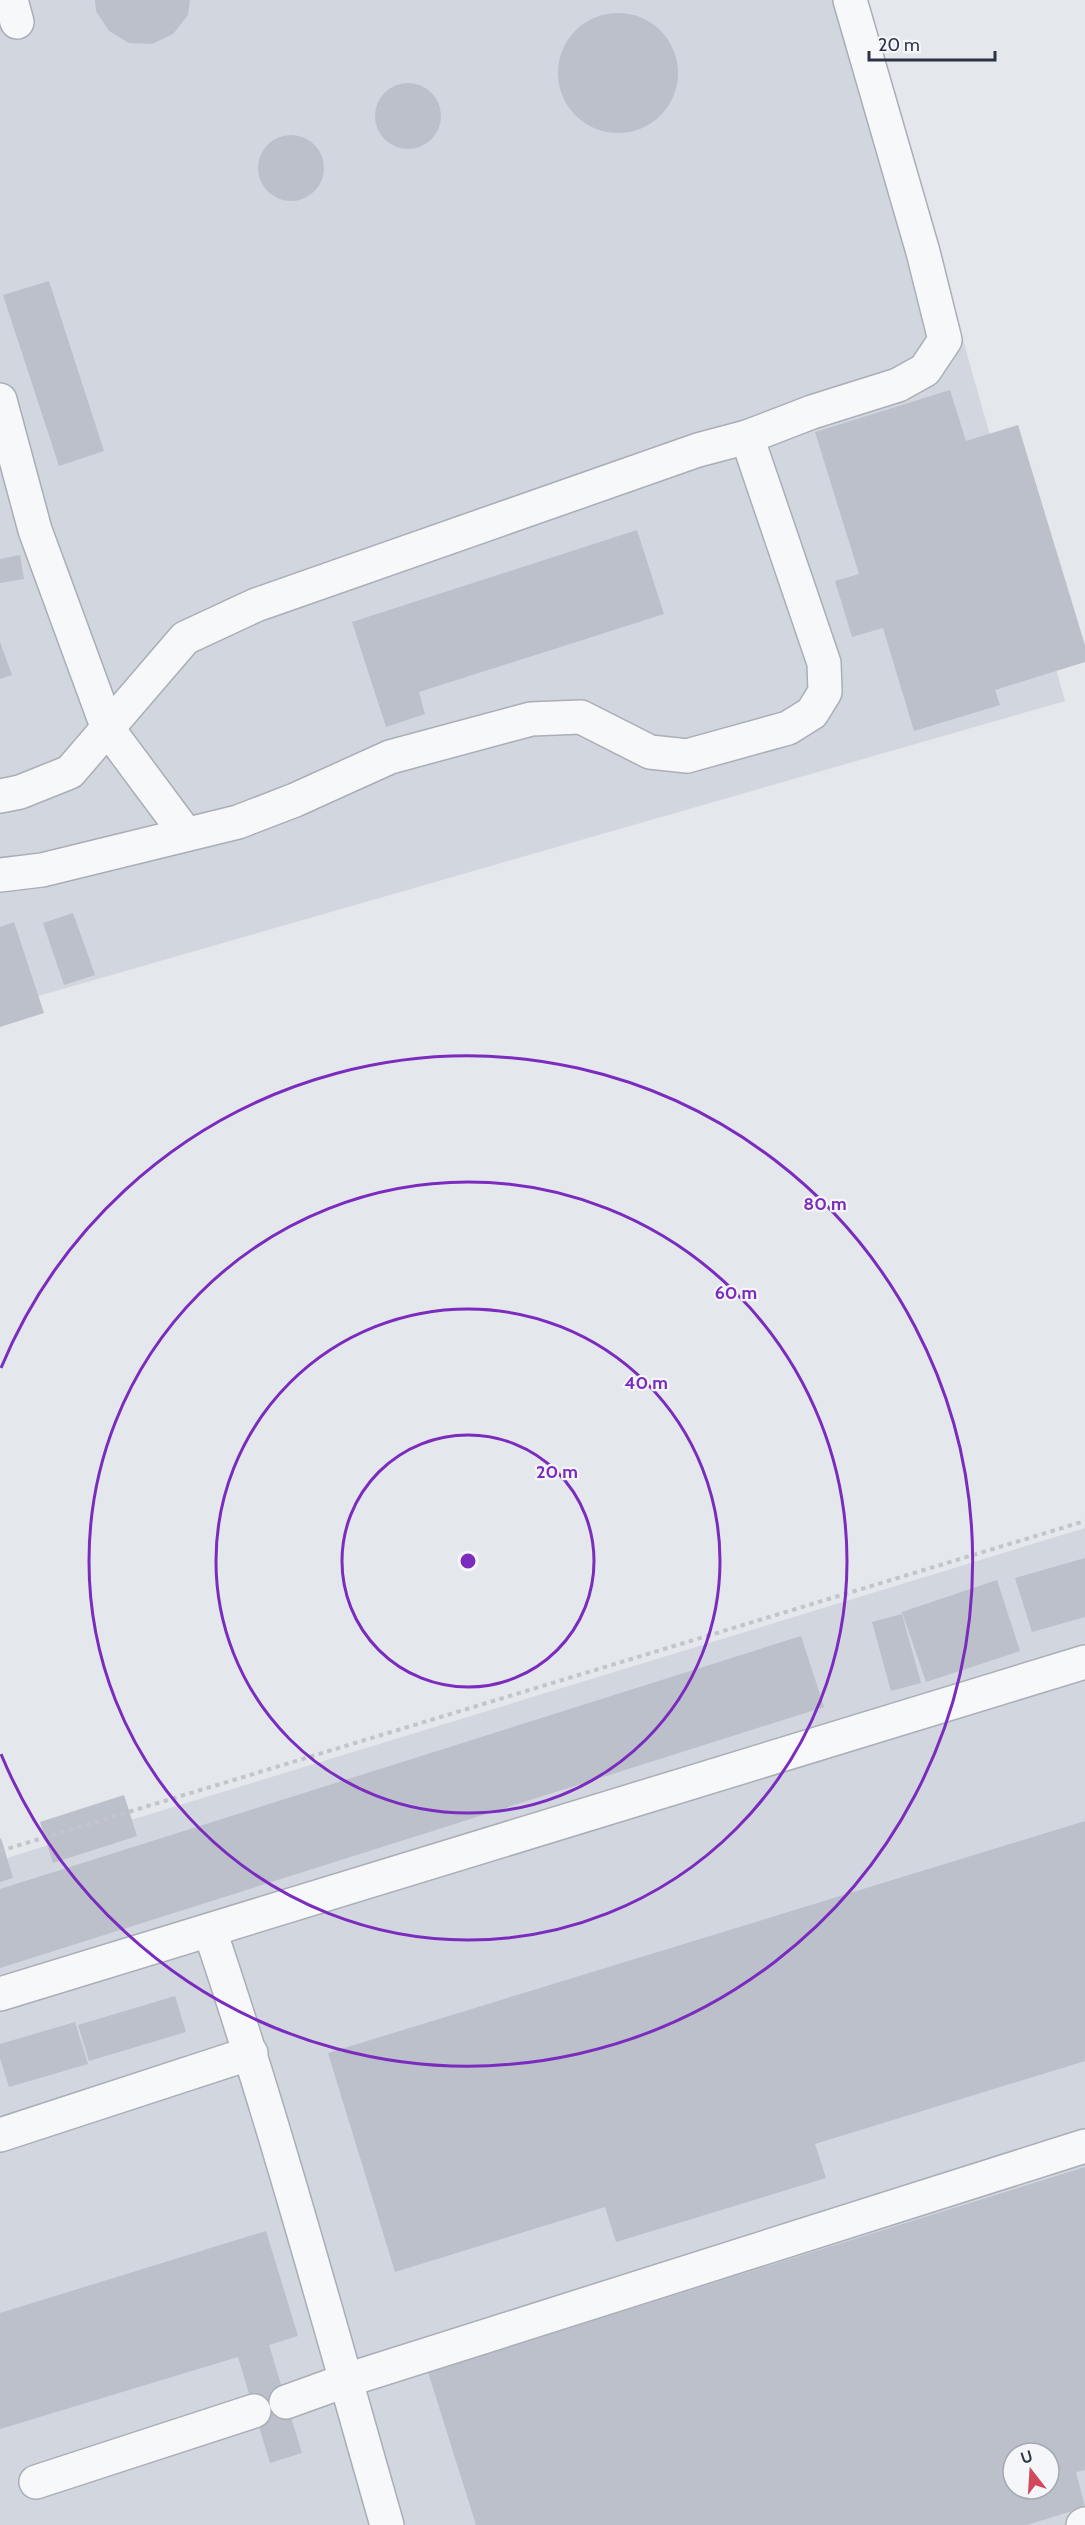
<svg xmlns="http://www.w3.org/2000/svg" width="1085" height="2525" viewBox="0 0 1085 2525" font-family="Cabin,sans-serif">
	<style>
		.built { fill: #d2d6de; fill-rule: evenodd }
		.building { fill: #bbc0ca; fill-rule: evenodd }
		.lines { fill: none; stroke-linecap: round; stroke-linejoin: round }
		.minor-casing { stroke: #a9aeb7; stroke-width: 36 }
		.path { stroke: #c2c5cb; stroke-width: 4; stroke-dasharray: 4.5 4.5; stroke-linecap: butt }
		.minor { stroke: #f7f8fa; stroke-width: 33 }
		.ring { fill: none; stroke: #7b2cbf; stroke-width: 3 }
		.centre { fill: #7b2cbf; stroke: #f4f6f9; stroke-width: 3 }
		.ring-label { font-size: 18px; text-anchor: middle; font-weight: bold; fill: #7b2cbf; stroke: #f4f6f9; stroke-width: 4.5; stroke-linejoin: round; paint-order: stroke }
	</style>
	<rect width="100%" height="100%" fill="#e4e7ec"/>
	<g class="built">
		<polygon points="0,0 867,0 1065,701 0,1007"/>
		<path d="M 1085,1528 L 1085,2525 L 0,2525 L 0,1860 ZM 1013,2453 L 1049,2453 L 1049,2489 L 1013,2489 Z"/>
	</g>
	<g class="building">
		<polygon points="95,0 190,0 188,15 173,34 152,44 129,43 109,31 96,11"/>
		<circle cx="618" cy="73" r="60"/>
		<circle cx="408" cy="116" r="33"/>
		<circle cx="291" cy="168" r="33"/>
		<polygon points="49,281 104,451 59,466 3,295"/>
		<polygon points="950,390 966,441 1018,425 1085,645 1085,662 995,690 1000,705 914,731 883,628 852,637 835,581 859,574 815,432"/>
		<polygon points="637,530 664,614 419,692 425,714 386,727 352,622"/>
		<polygon points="20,555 24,579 0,583 0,559"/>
		<polygon points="0,642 12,675 0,679"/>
		<polygon points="73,913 95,975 64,985 43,923"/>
		<polygon points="14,922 44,1013 0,1027 0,927"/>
		<polygon points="1085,1558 1085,1617 1032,1632 1015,1578"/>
		<polygon points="997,1580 1020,1651 926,1682 902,1612"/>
		<polygon points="902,1614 921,1683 891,1691 872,1622"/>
		<polygon points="801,1636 824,1707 0,1968 0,1889"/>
		<polygon points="124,1795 137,1836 53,1863 40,1822"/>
		<polygon points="1085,1821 1085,2061 815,2144 826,2178 616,2242 605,2207 395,2272 328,2053"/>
		<polygon points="1,1838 13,1878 0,1882 0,1839"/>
		<polygon points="175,1996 186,2032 89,2061 78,2025"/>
		<polygon points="75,2022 88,2064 9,2087 0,2058 0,2044"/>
		<path d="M 1085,2167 L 1085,2470 L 1076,2472 L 1085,2507 L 1027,2525 L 476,2525 L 428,2372 ZM 1013,2453 L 1049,2453 L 1049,2489 L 1013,2489 Z"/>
		<polygon points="266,2231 298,2336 269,2345 302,2453 270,2463 238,2357 0,2429 0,2313"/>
	</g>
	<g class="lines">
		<g class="minor-casing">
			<g id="minor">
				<polyline points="11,0 17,22"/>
				<polyline points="0,400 35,530 108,729 186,834"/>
				<polyline points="747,437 812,412 898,385 925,370 945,340 923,252 850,0"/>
				<polyline points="0,796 20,792 70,772 185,638 256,605 698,450 747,437 824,663 825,692 812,713 788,728 687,756 650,752 581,717 531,719 390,757 295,800 238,822 42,870 0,875"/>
				<path d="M 210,1931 C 276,2127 330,2326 387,2525"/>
				<polyline points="0,1994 1085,1662"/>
				<polyline points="0,2135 251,2053"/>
				<polyline points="286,2402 347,2380 1085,2146"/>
				<polyline points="36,2482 254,2411"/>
				<polyline points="1083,2525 1085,2524"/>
			</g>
		</g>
		<polyline class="path" points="0,1851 1085,1521"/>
		<use href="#minor" class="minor"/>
	</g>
	<g class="ring">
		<circle cx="468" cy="1561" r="126"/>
		<circle cx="468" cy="1561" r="252"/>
		<circle cx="468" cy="1561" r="379"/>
		<path d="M1 1368A505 505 0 1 1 1 1754"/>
	</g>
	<circle cx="468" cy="1561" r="9" class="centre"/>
	<g class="ring-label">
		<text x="825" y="1210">80 m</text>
		<text x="736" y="1299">60 m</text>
		<text x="646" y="1389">40 m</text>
		<text x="557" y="1478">20 m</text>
	</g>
	<g transform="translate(1031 2471) rotate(343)"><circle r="28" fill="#f4f6f9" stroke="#a4a8b1" stroke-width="1.5"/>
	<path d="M0-4.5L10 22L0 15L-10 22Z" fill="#d1495b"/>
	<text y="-9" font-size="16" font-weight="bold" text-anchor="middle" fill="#2b3445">U</text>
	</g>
	<path d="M869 51v9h126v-9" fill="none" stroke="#2b3445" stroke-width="3"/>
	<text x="878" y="51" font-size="18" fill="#2b3445" stroke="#f4f6f9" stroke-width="4.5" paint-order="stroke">20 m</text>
</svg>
